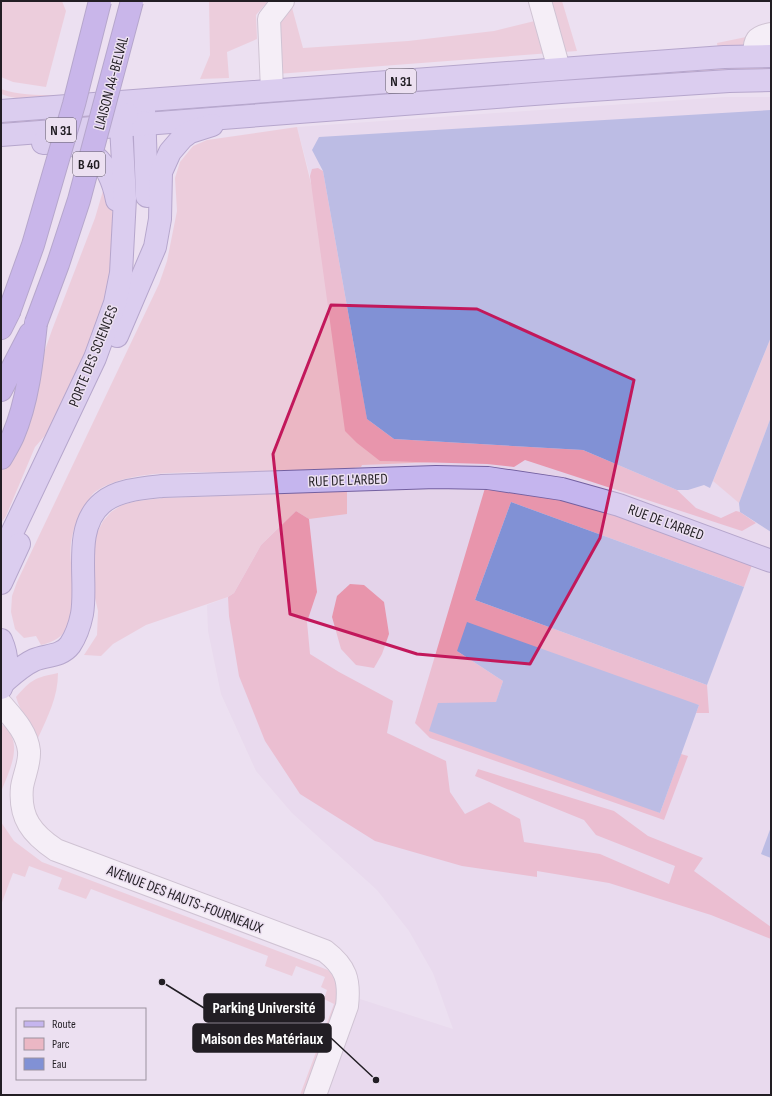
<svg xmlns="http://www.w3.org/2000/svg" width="772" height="1096" viewBox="0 0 772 1096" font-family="'Sofia Sans Condensed',sans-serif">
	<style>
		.built { fill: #e4d3ea }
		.green { fill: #ebb7c4 }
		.forest { fill: #e895ac }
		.water { fill: #8191d5 }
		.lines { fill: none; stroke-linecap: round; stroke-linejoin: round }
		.minor-casing { stroke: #aca0b0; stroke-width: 24 }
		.major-casing { stroke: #7360a0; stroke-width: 24 }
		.highway-casing { stroke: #7360a0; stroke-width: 24 }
		.minor { stroke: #fff; stroke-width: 22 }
		.major { stroke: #c5b5ee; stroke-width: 22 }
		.highway { stroke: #9e84e3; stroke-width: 22 }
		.highway-bridge-casing { stroke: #7360a0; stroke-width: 24; stroke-linecap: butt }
		.highway-bridge { stroke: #9e84e3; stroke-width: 22 }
		.marked { fill: none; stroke: #c2185b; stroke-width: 3; stroke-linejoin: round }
		.labels { text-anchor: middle; stroke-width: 3; stroke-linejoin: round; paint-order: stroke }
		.shield { fill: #ece0f1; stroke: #5f5862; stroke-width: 1 }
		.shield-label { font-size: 14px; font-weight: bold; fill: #221e24 }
		.street-label { font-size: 15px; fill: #221e24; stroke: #ece0f1 }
		.leader { fill: none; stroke: #221e24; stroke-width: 1.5 }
		.callout-dot { fill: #221e24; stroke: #ece0f1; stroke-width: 1.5 }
		.callout { fill: #221e24; stroke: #221e24; stroke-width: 1.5 }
		.callout-label { font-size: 16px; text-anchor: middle; font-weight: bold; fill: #fff }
	</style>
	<rect width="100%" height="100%" fill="#ece0f1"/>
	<polygon class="built" points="725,97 771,97 771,1095 325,1095 360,999 453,1029 433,973 409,931 377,890 292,813 256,771 221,694 208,631 207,605 228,597 234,593 261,545 296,511 347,514 346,469 361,467 310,176 297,127"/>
	<g class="green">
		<polygon points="1,1 62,1 66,11 46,87 13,82 1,77"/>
		<polygon points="209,1 268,1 256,15 257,39 227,52 229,78 200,79 210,55"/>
		<polygon points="548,1 562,1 577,51 277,74 274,20 291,4 303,48 408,41 494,31 551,17"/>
		<polygon points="746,37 754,43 771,49 718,51 717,43"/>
		<polygon points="771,63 771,72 584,80 584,75"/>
		<path d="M 1,89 C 18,95 36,95 54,95 L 55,97 C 36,100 20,101 1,94 Z"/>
		<polygon points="105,115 105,119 1,127 1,119"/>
		<path d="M 297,127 L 380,461 L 436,462 L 362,465 L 361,467 L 346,469 C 309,470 272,471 234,472 C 196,473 127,468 95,492 C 92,494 90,498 88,501 C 79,513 73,528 71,543 C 67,577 92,634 41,645 L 36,636 L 24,638 L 15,629 L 11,612 L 12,596 L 17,582 L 159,284 L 167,261 L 177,211 L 175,178 L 180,162 L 193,146 L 207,140 Z"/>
		<polygon points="105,184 112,208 115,241 111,277 89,355 57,422 35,447 6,516 1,523 1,471 15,442 34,381 52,330 95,218"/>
		<polygon points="771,337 771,417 739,503 713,481"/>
		<polygon points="347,491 347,514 309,519 296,511 261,545 234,593 228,597 146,625 113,644 101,656 84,655 97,635 98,611 95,598 93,550 97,533 103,521 111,512 122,505 137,501 163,498"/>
		<path d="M 58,673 C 58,697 48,716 38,738 C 31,724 20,712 16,697 C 32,679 34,678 58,673 Z"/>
		<path d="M 1,724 C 26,741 9,771 1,792 Z"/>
		<polygon points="1,822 14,841 42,862 328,970 337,980 339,1005 306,1095 300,1095 334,1004 324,999 327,990 321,987 325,977 296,966 292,976 265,966 268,956 91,889 86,899 58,889 62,878 29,866 25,877 13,873 1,905"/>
	</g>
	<g class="forest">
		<polygon points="318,168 323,171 367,419 394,439 583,450 677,490 696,508 721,518 736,511 740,512 756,523 742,531 525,460 514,467 487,464 380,461 357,443 345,431 310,176 312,169"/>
		<polygon points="485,488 559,498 615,515 752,565 744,587 511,502 475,600 707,685 709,713 696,713 699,705 457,651 503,681 496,703 439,703 660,813 681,754 688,756 664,820 430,738 415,723"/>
		<polygon points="296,511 309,519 317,592 307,622 310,654 339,672 393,701 387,733 446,761 450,792 465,814 489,802 520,819 524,842 600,854 669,884 675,866 596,835 584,820 475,776 478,769 614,811 648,836 703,858 694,871 771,927 771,939 711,915 609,883 537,871 537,877 462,866 375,841 300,794 265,741 239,676 229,616 228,597 234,593 261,545"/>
		<polygon points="350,584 364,585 384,602 389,634 382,654 374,668 356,665 341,649 332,617 337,596"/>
	</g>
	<g class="water">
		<polygon points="771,110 771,337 710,488 704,485 688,490 677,490 583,450 394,439 367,419 323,171 312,150 319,137"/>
		<polygon points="771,417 771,532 740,512 739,503"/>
		<polygon points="511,502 744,587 707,685 475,600"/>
		<polygon points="467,622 699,705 660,813 429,731 438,703 496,702 503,681 457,651"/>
		<polygon points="771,827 771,858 761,854"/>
	</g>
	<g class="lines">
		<g class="minor-casing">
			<g id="minor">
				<polyline points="540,1 559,69"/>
				<path d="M 754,56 C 754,40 756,37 771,34"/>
				<polyline points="272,90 269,19 283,1"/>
				<path d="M 1,704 C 13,718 27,732 29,751 C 30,763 24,775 22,787 C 19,818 32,834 56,850 L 325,951 C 346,967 350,980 347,1006 L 315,1095"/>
			</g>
		</g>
		<g class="major-casing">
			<g id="major">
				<polyline points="144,110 147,196"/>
				<polyline points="1,111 601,66 724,57 771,56"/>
				<polyline points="1,135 561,92 729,81 771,80"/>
				<path d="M 43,143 C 86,140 109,158 117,200"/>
				<polyline points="117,336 155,247 160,219 161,172 170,152 182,138 190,132 212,125"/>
				<polyline points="1,556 95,358 115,303 121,273 125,198 121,126 123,118 127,114"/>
				<polyline points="1,583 19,544"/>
				<path d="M 1,640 C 8,656 9,671 1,688"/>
				<path d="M 5,681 C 14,673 23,665 34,660 C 45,655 61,657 70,645 C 76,636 80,624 82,614 C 88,580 72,528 102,503 C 117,490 143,488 162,486 L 436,477 L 488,478 L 562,489 L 619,505 L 771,561"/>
			</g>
		</g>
		<g class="highway-casing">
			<g id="highway">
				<polyline points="1,328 9,312"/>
				<polyline points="1,390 30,334"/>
				<path d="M 1,458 C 5,451 10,443 13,436 C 28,401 32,361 36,323"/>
			</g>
		</g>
		<use href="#minor" class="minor"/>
		<use href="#major" class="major"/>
		<use href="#highway" class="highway"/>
		<g class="highway-bridge-casing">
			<g id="highway-bridge">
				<polyline points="9,312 33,245 74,104 100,1"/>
				<polyline points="36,323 58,264 79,200 132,1"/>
			</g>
		</g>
		<use href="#highway-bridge" class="highway-bridge"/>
	</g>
	<path d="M0 0H772V1096H0ZM 331,305 L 477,309 L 634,380 L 600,538 L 530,664 L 417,654 L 290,614 L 273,454 Z" fill="#ece0f1" fill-opacity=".55" fill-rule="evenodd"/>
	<path class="marked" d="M 331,305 L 477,309 L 634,380 L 600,538 L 530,664 L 417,654 L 290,614 L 273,454 Z"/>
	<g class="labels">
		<g class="shield">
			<rect x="386" y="69" width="30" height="24" rx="3"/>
			<rect x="46" y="118" width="30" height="24" rx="3"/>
			<rect x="73" y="152" width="32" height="24" rx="3"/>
		</g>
		<g class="shield-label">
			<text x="401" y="86">N 31</text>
			<text x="61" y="135">N 31</text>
			<text x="89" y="169">B 40</text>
		</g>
		<g class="street-label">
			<text transform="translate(111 83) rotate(-75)" y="5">LIAISON A4-BELVAL</text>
			<text transform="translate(93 356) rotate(-68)" y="5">PORTE DES SCIENCES</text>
			<text transform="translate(348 480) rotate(-2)" y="5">RUE DE L'ARBED</text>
			<text transform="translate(666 522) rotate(20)" y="5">RUE DE L'ARBED</text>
			<text transform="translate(185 899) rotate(21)" y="5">AVENUE DES HAUTS-FOURNEAUX</text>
		</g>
	</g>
	<path class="leader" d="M162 982L204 1008M376 1080L331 1038"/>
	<g class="callout-dot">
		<circle cx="162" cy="982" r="4"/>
		<circle cx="376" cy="1080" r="4"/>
	</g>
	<g class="callout">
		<rect x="204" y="994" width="120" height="28" rx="4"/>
		<rect x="193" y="1024" width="138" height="28" rx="4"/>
	</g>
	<g class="callout-label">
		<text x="264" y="1013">Parking Université</text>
		<text x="262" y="1044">Maison des Matériaux</text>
	</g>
	<rect width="772" height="1096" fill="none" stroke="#221e24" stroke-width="4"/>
	<rect x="16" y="1008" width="130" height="72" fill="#ece0f1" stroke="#9b929f"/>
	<rect x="24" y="1021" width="20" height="6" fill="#c5b5ee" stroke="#9b929f"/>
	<text x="52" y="1028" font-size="12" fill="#221e24">Route</text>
	<rect x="24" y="1038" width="20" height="12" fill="#ebb7c4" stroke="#9b929f"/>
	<text x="52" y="1048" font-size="12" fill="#221e24">Parc</text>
	<rect x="24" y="1058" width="20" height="12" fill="#8191d5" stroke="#9b929f"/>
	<text x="52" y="1068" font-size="12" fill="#221e24">Eau</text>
</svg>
